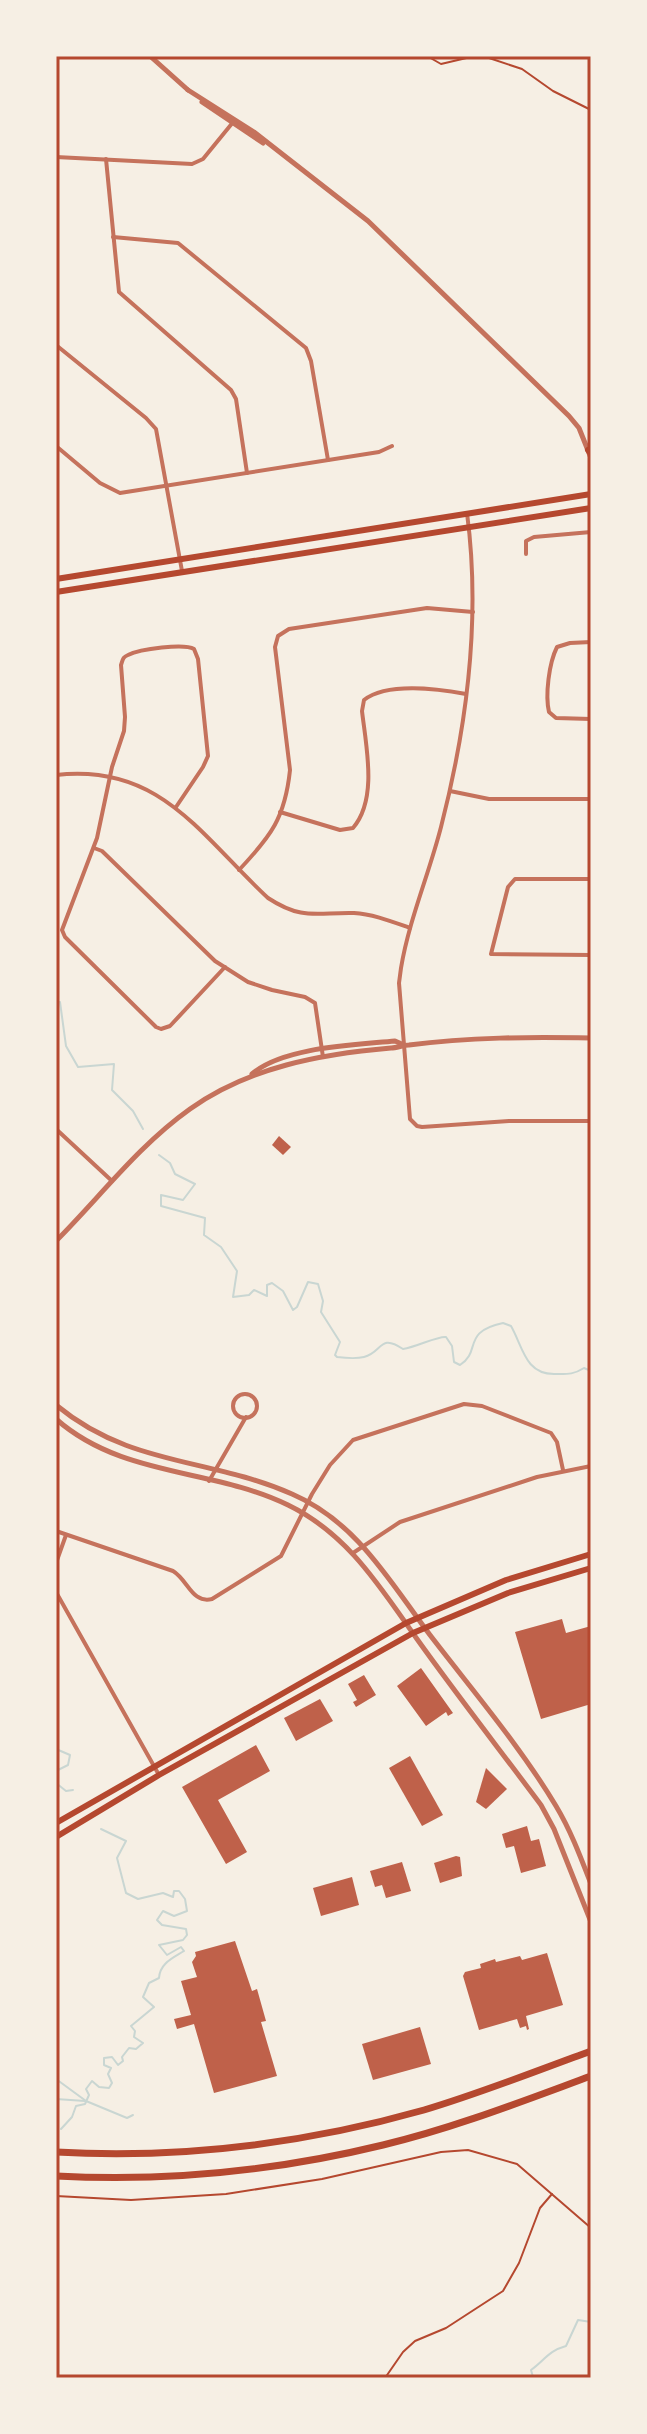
<svg xmlns="http://www.w3.org/2000/svg" width="647" height="2434" viewBox="0 0 647 2434" font-family="Ubuntu,sans-serif">
	<style>
		.lines { fill: none; stroke-linecap: round; stroke-linejoin: round }
		.stream { stroke: #c9d6d2; stroke-width: 2 }
		.building { fill: #bf614a }
		.path { stroke: #b5482f; stroke-width: 2 }
		.minor { stroke: #c5725c; stroke-width: 4 }
		.tertiary { stroke: #c5725c; stroke-width: 5 }
		.secondary { stroke: #b5482f; stroke-width: 6 }
		.trunk { stroke: #b5482f; stroke-width: 7 }
		.neatline { fill: none; stroke: #b5482f; stroke-width: 3 }
	</style>
	<rect width="100%" height="100%" fill="#f6efe4"/>
	<g class="lines">
		<g class="stream">
			<polyline points="56,1002 60,1002 66,1046 78,1067 114,1064 112,1090 133,1111 143,1129"/>
			<path d="M 159,1155 L 170,1163 L 175,1174 L 195,1184 L 183,1200 L 161,1195 L 161,1206 L 205,1218 L 204,1235 L 221,1247 L 237,1271 L 233,1297 L 249,1295 L 254,1290 L 267,1296 L 267,1285 L 272,1283 L 283,1291 L 293,1310 L 297,1307 L 308,1282 L 318,1284 L 323,1301 L 321,1312 L 340,1342 L 335,1355 L 337,1357 C 345,1358 356,1359 364,1357 C 383,1352 379,1333 403,1349 C 417,1347 437,1336 446,1337 L 452,1346 L 454,1362 L 460,1365 C 482,1351 461,1332 503,1323 L 511,1326 C 523,1347 525,1374 554,1374 C 567,1374 573,1375 584,1368 L 591,1371"/>
			<polyline points="56,1749 70,1755 68,1765 56,1771"/>
			<polyline points="56,1783 66,1791 73,1790"/>
			<polyline points="56,2079 86,2101 127,2118 133,2115"/>
			<polyline points="56,2099 85,2101"/>
			<path d="M 61,2129 L 72,2117 L 76,2106 L 85,2104 L 89,2095 L 86,2089 L 92,2081 L 99,2087 L 109,2088 L 112,2083 L 108,2074 L 111,2068 L 104,2065 L 104,2058 L 112,2057 L 118,2065 L 123,2061 L 122,2057 L 129,2048 L 136,2049 L 143,2043 L 134,2037 L 135,2031 L 131,2026 L 154,2007 L 143,1997 L 149,1983 L 159,1978 C 160,1963 173,1958 184,1951 L 181,1947 L 167,1955 L 159,1945 L 183,1940 L 187,1935 L 186,1929 L 162,1925 L 157,1920 L 163,1911 L 174,1916 L 187,1911 L 185,1899 L 179,1891 L 174,1891 L 173,1897 L 163,1893 L 138,1899 L 126,1893 L 117,1858 L 126,1841 L 101,1829"/>
			<path d="M 536,2378 L 533,2377 L 531,2370 C 545,2360 548,2351 566,2346 L 578,2320 L 591,2322"/>
		</g>
	</g>
	<g class="building">
		<polygon points="279,1136 291,1147 283,1155 272,1145"/>
		<polygon points="562,1619 566,1633 591,1626 591,1704 541,1719 515,1632"/>
		<polygon points="421,1668 453,1713 448,1716 446,1712 426,1726 397,1686"/>
		<polygon points="364,1675 376,1695 356,1707 353,1702 357,1700 348,1684"/>
		<polygon points="320,1699 333,1721 296,1741 284,1718"/>
		<polygon points="256,1745 270,1771 218,1800 247,1852 226,1864 182,1787"/>
		<polygon points="410,1756 443,1815 422,1826 389,1768"/>
		<polygon points="486,1768 507,1789 486,1809 476,1802"/>
		<polygon points="527,1826 531,1841 539,1839 546,1866 521,1873 514,1846 506,1848 502,1834"/>
		<polygon points="456,1856 460,1857 462,1876 440,1883 434,1863"/>
		<polygon points="402,1862 411,1891 386,1898 382,1885 375,1887 370,1871"/>
		<polygon points="352,1877 359,1905 321,1916 313,1888"/>
		<polygon points="235,1941 252,1991 257,1989 266,2021 261,2022 277,2076 214,2093 194,2024 177,2029 174,2019 191,2015 181,1981 197,1977 192,1962 196,1956 195,1952"/>
		<polygon points="547,1953 563,2005 526,2016 529,2029 527,2030 526,2026 520,2028 517,2019 479,2030 463,1976 465,1972 481,1968 480,1964 495,1959 496,1962 520,1956 522,1960"/>
		<polygon points="420,2027 431,2064 373,2080 362,2044"/>
	</g>
	<g class="lines">
		<g class="path">
			<polyline points="427,56 441,64 475,56"/>
			<polyline points="483,56 522,69 553,91 591,110"/>
			<polyline points="56,2196 131,2200 226,2194 322,2179 441,2152 468,2150 517,2164 591,2228"/>
			<polyline points="385,2378 403,2352 415,2341 446,2328 503,2291 519,2263 540,2208 552,2194"/>
		</g>
		<g class="minor">
			<polyline points="56,157 192,164 203,159 234,121"/>
			<polyline points="106,159 119,292 231,390 236,399 247,473"/>
			<polyline points="113,237 178,243 306,348 311,361 328,460"/>
			<polyline points="56,345 146,418 156,429 182,571"/>
			<polyline points="56,446 100,483 120,493 379,452 392,446"/>
			<path d="M 467,513 C 481,618 467,726 441,827 C 429,874 409,920 401,968 L 399,983 L 410,1119 L 417,1126 L 422,1127 L 509,1121 L 591,1121"/>
			<polyline points="526,554 526,541 534,537 591,532"/>
			<path d="M 591,642 L 570,643 L 557,647 C 549,663 545,695 549,712 L 556,718 L 591,719"/>
			<path d="M 56,775 C 160,763 200,835 268,898 C 303,921 317,912 354,913 C 373,914 393,922 410,928"/>
			<polyline points="450,791 489,799 591,799"/>
			<path d="M 176,807 L 203,767 L 208,756 L 198,659 L 194,649 C 184,643 140,649 128,655 C 123,657 123,659 121,665 L 125,717 L 124,731 L 112,767 L 97,838 L 62,930 L 65,937 L 156,1027 L 161,1029 L 170,1026 L 225,967"/>
			<path d="M 280,812 L 340,830 L 353,828 C 378,799 366,746 362,711 L 364,700 C 387,682 439,689 466,694"/>
			<polyline points="94,848 102,851 215,961 248,982 272,990 305,997 315,1003 323,1057"/>
			<path d="M 239,870 C 271,836 285,818 290,770 L 275,647 L 278,636 L 289,629 L 427,608 L 473,612"/>
			<polyline points="591,879 515,879 508,887 491,954 591,955"/>
			<polyline points="56,1129 112,1181"/>
			<circle cx="245" cy="1406" r="12"/>
			<polyline points="209,1481 246,1417"/>
			<path d="M 56,1531 L 173,1571 C 188,1580 192,1604 212,1599 L 281,1556 L 312,1494 L 330,1465 L 353,1440 L 464,1404 L 482,1406 L 551,1433 L 557,1442 L 563,1470"/>
			<polyline points="353,1553 400,1522 537,1477 591,1466"/>
			<polyline points="56,1563 66,1535"/>
			<polyline points="56,1592 159,1775"/>
		</g>
		<g class="tertiary">
			<polyline points="150,56 188,90"/>
			<polyline points="188,90 254,132 368,221 569,416 579,428 591,458"/>
			<polyline points="202,102 263,143"/>
			<path d="M 252,1074 C 283,1047 354,1045 395,1041 L 404,1045"/>
			<path d="M 56,1241 C 100,1197 138,1146 190,1109 C 249,1067 321,1054 391,1048 C 397,1048 403,1045 409,1045 C 469,1037 530,1037 591,1038"/>
			<path d="M 56,1405 C 131,1467 208,1457 292,1494 C 357,1522 390,1582 430,1635 C 473,1691 520,1746 556,1806 C 571,1831 581,1858 591,1884"/>
			<path d="M 56,1419 C 123,1478 213,1468 288,1505 C 348,1534 380,1587 417,1639 C 457,1695 500,1750 541,1805 L 554,1829 L 591,1922"/>
		</g>
		<g class="secondary">
			<polyline points="588,450 591,454"/>
			<polyline points="56,579 591,494"/>
			<polyline points="56,592 591,508"/>
			<polyline points="56,1823 406,1623 506,1580 591,1554"/>
			<polyline points="56,1837 159,1775 413,1633 508,1593 591,1568"/>
		</g>
		<g class="trunk">
			<path d="M 56,2152 C 181,2159 304,2144 424,2110 C 481,2093 536,2071 591,2051"/>
			<path d="M 56,2176 C 166,2182 276,2171 383,2145 C 454,2128 523,2101 591,2076"/>
		</g>
	</g>
	<rect width="647" height="2434" fill="none" stroke="#f6efe4" stroke-width="116"/>
	<rect x="58" y="58" width="531" height="2318" class="neatline"/>
</svg>
